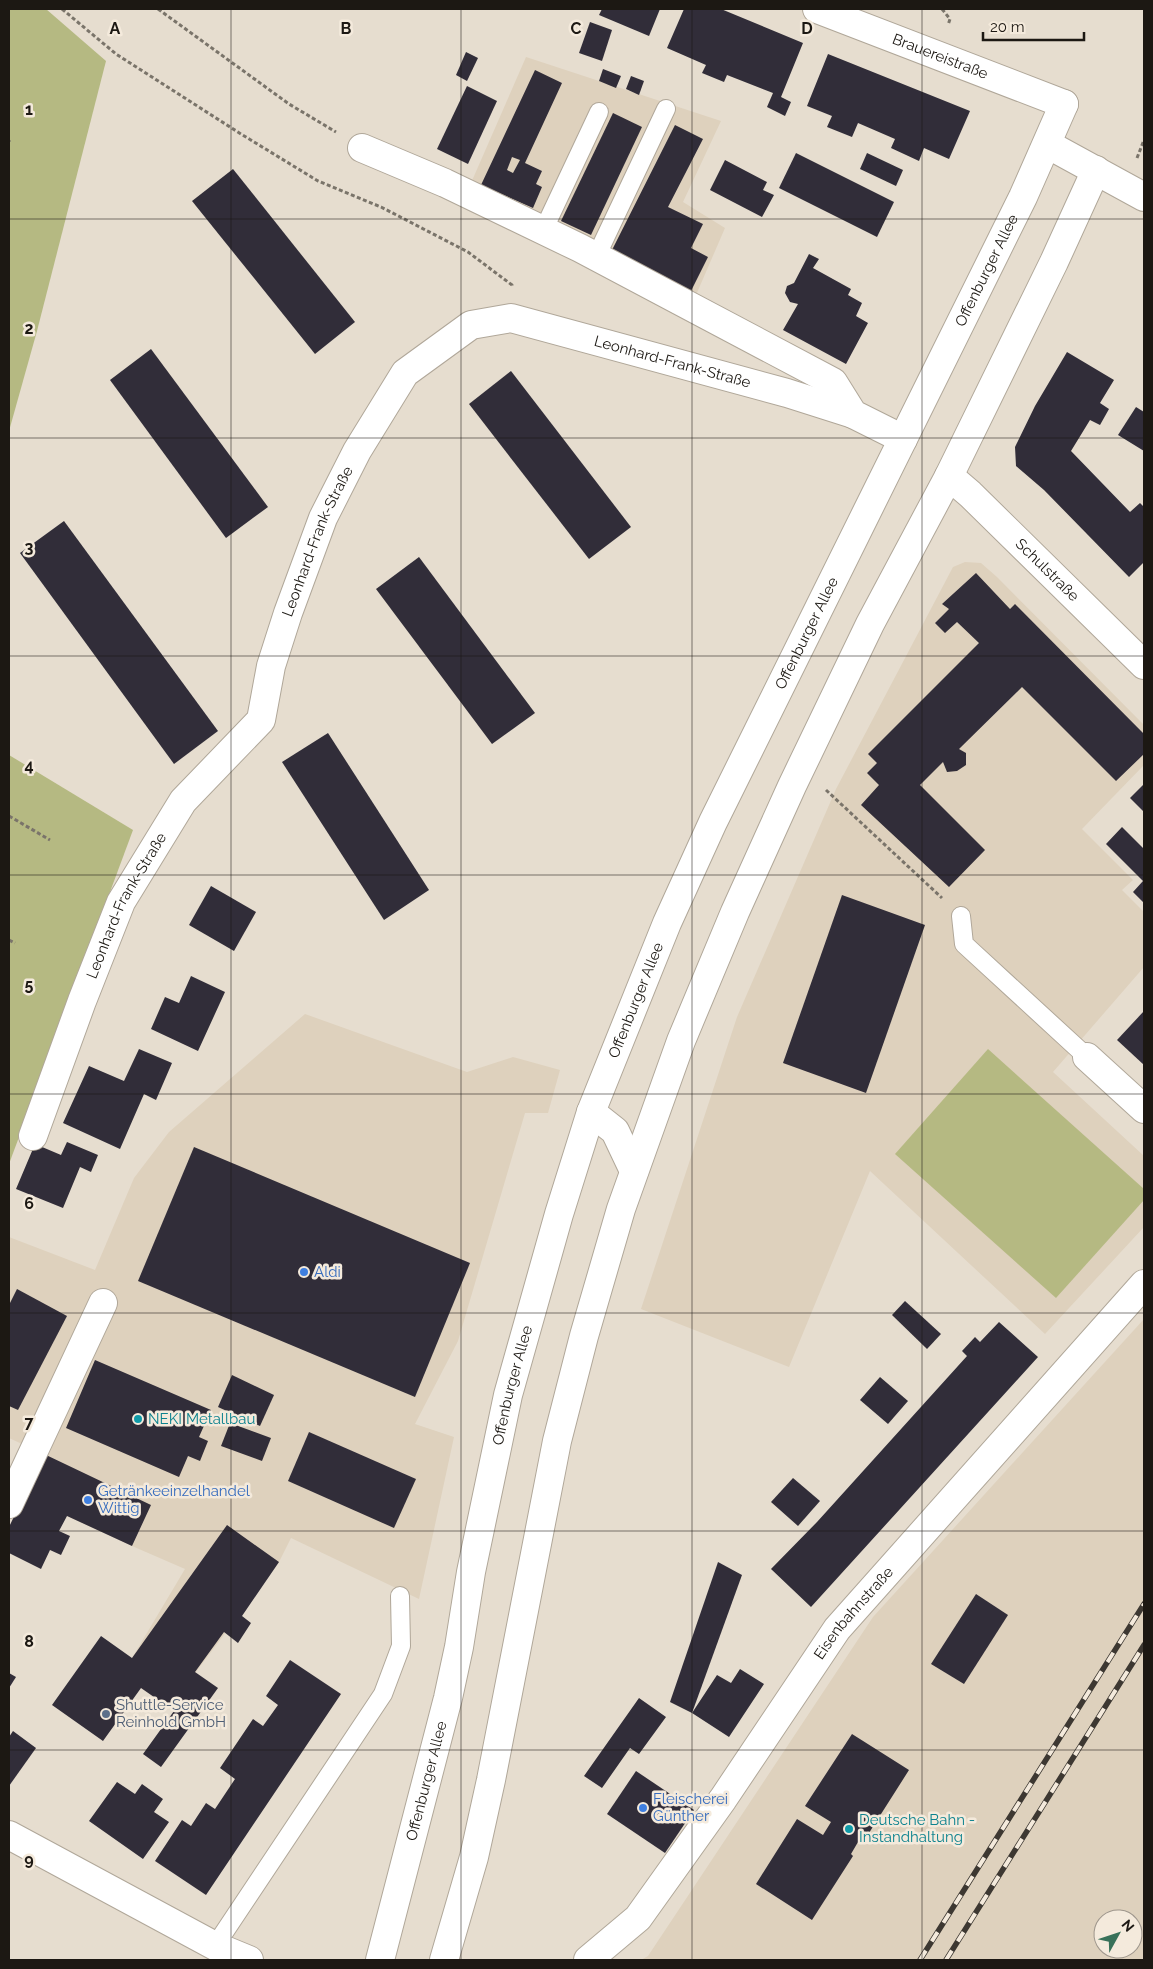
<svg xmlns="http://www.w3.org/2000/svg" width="1153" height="1969" viewBox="0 0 1153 1969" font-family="Raleway,sans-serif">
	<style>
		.built { fill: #ded1bd; fill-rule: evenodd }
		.green { fill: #b5b982 }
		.building { fill: #312d39; fill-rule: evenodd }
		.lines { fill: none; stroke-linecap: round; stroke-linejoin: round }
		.service-casing { stroke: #b0a799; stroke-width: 20 }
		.minor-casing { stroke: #b0a799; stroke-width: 30 }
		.tertiary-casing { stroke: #b0a799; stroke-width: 30 }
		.path { stroke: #7a746a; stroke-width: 3; stroke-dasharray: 4 2.5; stroke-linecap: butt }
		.service { stroke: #fff; stroke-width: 18 }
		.minor { stroke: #fff; stroke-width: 28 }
		.tertiary { stroke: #fff; stroke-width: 28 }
		.rail-casing { stroke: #3d3832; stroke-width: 5.5 }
		.rail { stroke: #f4eadc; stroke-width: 4; stroke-dasharray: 11; stroke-linecap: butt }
		.grid { fill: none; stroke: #1c1813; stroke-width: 1; stroke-opacity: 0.55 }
		.shop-dot { fill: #3f7fe0; stroke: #f4eadc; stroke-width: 2 }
		.culture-dot { fill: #0f9aa8; stroke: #f4eadc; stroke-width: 2 }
		.service-dot { fill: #5c6f8a; stroke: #f4eadc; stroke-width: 2 }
		.labels { text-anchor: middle; stroke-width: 5; stroke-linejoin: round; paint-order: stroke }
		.street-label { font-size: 15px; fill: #1c1813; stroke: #f4eadc }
		.shop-label { font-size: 15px; fill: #366cbe; stroke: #f4eadc; text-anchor: start }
		.culture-label { font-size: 15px; fill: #0d838f; stroke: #f4eadc; text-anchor: start }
		.service-label { font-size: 15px; fill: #4e5e75; stroke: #f4eadc; text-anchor: start }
		.grid-label { font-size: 16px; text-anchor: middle; font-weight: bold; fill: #1c1813; stroke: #f4eadc; stroke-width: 5; stroke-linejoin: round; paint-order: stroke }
	</style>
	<rect width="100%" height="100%" fill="#e6ddcf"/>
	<g class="built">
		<polygon points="526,57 721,121 683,202 725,228 696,295 471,183"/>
		<polygon points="965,562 981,563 997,577 1144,725 1144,765 1082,829 1133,880 1122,890 1144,912 1144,967 1053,1072 1144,1156 1144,1227 1045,1334 870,1171 789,1367 641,1309 737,1017 836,789 953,567"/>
		<polygon points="305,1014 467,1072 513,1057 560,1070 548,1113 525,1113 458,1341 415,1424 454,1437 419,1599 291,1538 279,1562 180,1693 132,1658 185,1569 132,1546 24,1496 44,1454 9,1438 9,1237 95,1270 134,1178 169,1132"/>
		<path d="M 1144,1319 L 1144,1960 L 641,1960 L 648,1956 L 873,1617 ZM 1103,1919 L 1133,1919 L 1133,1949 L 1103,1949 Z"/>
	</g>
	<g class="green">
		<polygon points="9,9 46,9 106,61 37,331 9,431"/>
		<polygon points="9,755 133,830 9,1164"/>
		<polygon points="988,1049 1144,1189 1144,1200 1056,1298 895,1154"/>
	</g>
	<g class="building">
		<polygon points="602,9 660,9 649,36 599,15"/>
		<polygon points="684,9 721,9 803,43 781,97 791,102 785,116 767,107 773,93 727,75 724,82 702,73 706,65 667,48"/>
		<polygon points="590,22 612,30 602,61 579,53"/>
		<polygon points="466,52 478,58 467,81 456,75"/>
		<polygon points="828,54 970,111 949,159 924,148 919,161 891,148 895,139 858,123 852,137 827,127 832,116 807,106"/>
		<polygon points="603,69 621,76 616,88 599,81"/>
		<path d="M 535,70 L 562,83 L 525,163 L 542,171 L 536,184 L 542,187 L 533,208 L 481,185 ZM 512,157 L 520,160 L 513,173 L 507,170 Z"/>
		<polygon points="631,76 644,81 639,95 626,89"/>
		<polygon points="467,86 497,101 468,164 437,149"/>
		<polygon points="613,113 642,127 591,235 561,221"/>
		<polygon points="675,125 703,139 668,207 703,224 691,248 708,257 691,291 611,252"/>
		<polygon points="796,153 894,202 877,237 779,188"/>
		<polygon points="867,153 903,170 896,186 860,169"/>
		<polygon points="725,160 767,182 763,190 774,195 762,217 710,190"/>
		<polygon points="233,169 355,322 315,354 192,201"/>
		<polygon points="809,254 819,259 813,268 851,289 848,295 862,303 856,316 868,323 846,364 783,330 798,304 790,302 785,293 787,286 794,283"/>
		<polygon points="151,349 268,507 226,538 110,380"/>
		<polygon points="1067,352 1114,380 1100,403 1109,409 1100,425 1090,420 1071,451 1130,512 1140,503 1144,507 1144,562 1129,577 1044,490 1016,466 1015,447 1035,406"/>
		<polygon points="511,371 631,527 589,559 469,404"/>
		<polygon points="1136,407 1144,412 1144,451 1118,435"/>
		<polygon points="64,521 218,731 174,764 20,553"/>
		<polygon points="419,557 535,713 492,744 376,589"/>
		<polygon points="976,573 1010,609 1015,604 1144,734 1144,754 1116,781 1022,687 959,749 966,753 966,765 957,771 947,772 943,762 920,785 985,850 949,887 861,805 879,785 867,773 877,763 868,754 979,643 957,622 945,633 935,623 949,609 942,604"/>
		<polygon points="328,733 429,890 384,920 282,762"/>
		<polygon points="1144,784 1144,812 1130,798"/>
		<polygon points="1122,827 1144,849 1144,903 1133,892 1143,881 1106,844"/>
		<polygon points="211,886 256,912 234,951 189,925"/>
		<polygon points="842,895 925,925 866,1093 783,1063"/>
		<polygon points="191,976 225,992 198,1051 151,1029 165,997 179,1003"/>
		<polygon points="1144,1011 1144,1065 1117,1040"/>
		<polygon points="139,1049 172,1063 156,1100 144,1094 120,1149 63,1123 89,1066 124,1081"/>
		<polygon points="67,1142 98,1155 91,1172 80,1167 63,1208 16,1189 35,1144 61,1155"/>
		<polygon points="194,1147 470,1263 415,1397 138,1281"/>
		<polygon points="17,1289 67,1316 18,1410 9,1406 9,1305"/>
		<polygon points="905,1301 941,1334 927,1349 892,1315"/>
		<polygon points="999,1322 1038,1357 811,1607 771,1569 817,1522 967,1356 962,1351 975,1337 980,1342"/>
		<polygon points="95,1360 211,1410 199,1437 208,1441 200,1461 188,1456 179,1477 66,1428"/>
		<polygon points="232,1375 274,1395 260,1426 218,1407"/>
		<polygon points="880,1377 908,1401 888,1424 860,1400"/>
		<polygon points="230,1423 271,1438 262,1461 221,1446"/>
		<polygon points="309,1432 416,1479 394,1528 288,1481"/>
		<polygon points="44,1454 151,1505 132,1546 67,1516 59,1531 70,1536 61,1555 50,1550 41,1569 9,1553 9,1527"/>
		<polygon points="793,1478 820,1501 798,1526 771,1502"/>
		<polygon points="227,1525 279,1562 242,1616 251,1623 238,1643 224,1632 195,1672 218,1688 161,1767 143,1754 174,1711 141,1688 103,1741 52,1705 101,1636 132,1658"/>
		<polygon points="718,1562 742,1575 692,1713 670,1702"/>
		<polygon points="976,1594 1008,1615 964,1684 931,1664"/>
		<polygon points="290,1660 341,1694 206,1895 155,1861 182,1820 191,1826 206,1803 215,1809 235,1779 220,1768 253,1719 263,1726 278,1705 266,1696"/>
		<polygon points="740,1669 764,1684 729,1737 692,1713 717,1675 731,1683"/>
		<polygon points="9,1673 16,1677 9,1688"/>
		<polygon points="639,1698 666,1717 639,1754 630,1748 602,1788 584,1776"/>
		<polygon points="13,1731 36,1748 9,1786 9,1737"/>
		<polygon points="852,1734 909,1770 862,1844 858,1842 851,1854 853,1856 812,1920 756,1884 797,1819 823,1835 831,1822 805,1806"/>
		<polygon points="636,1771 694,1810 665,1853 607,1814"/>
		<polygon points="117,1782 135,1794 142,1784 163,1799 154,1812 169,1822 143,1859 89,1821"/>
	</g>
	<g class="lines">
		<g class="service-casing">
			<g id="service">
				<polyline points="543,231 599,112"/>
				<polyline points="596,257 666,109"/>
				<polyline points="961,916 964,944 1087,1057"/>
				<polyline points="215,1946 383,1694 401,1646 400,1596"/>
			</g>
		</g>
		<g class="minor-casing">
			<g id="minor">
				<path id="s1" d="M 817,9 L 1064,104"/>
				<polyline points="1047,144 1144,197"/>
				<polyline points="362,148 445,183 580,248 833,382 853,414 903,439"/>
				<path id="s2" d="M 949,476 L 970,494 L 1144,665"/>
				<polyline points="1087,1057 1144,1109"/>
				<polyline points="591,1112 615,1131 634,1171"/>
				<path id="s3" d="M 33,1136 L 82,1001 L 121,902 L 183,801 L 261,720 L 271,666 L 288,613 L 323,518 L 357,451 L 405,373 L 471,325 L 511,318 L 787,393 L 853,414"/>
				<polyline points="9,1504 103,1303"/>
				<polyline points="9,1835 215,1946 249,1960"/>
				<path id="s4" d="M 588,1960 L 638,1918 L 723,1799 L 837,1629 L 1144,1284"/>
			</g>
		</g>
		<g class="tertiary-casing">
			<g id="tertiary">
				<path id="s5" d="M 380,1960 L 448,1698 L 459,1647 L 471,1572 L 508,1395 L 559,1214 L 591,1112 L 667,923 L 713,822 L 1023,197 L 1064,104"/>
				<polyline points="444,1960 474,1857 491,1780 557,1441 584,1336 621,1209 681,1041 735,912 792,786 870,624 949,476 1054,262 1096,170"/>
			</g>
		</g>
		<g class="path">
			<polyline points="62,9 116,54 241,134 318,181 381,207 468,252 512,285 512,287"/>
			<polyline points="158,9 289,104 336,132"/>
			<polyline points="942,9 950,19 948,25"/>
			<polyline points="9,141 10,142"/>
			<polyline points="1137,158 1144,140"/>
			<polyline points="826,790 942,898"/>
			<polyline points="9,816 50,840"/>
			<polyline points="9,940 15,943"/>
		</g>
		<use href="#service" class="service"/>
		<use href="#minor" class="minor"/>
		<use href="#tertiary" class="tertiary"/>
		<g class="rail-casing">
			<g id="rail">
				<polyline points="920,1960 1144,1604"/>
				<polyline points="946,1960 1144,1645"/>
			</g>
		</g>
		<use href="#rail" class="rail"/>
	</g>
	<path class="grid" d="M 231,9 L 231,1960M 461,9 L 461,1960M 692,9 L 692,1960M 922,9 L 922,1960M 9,219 L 1144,219M 9,438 L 1144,438M 9,656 L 1144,656M 9,875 L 1144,875M 9,1094 L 1144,1094M 9,1313 L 1144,1313M 9,1531 L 1144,1531M 9,1750 L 1144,1750"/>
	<g class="shop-dot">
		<circle cx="304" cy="1272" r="5"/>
		<circle cx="88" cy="1500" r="5"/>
		<circle cx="643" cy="1808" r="5"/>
	</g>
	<g class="culture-dot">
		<circle cx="138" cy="1419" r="5"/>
		<circle cx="849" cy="1829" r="5"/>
	</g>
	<circle class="service-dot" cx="106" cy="1714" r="5"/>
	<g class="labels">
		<g class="street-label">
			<text dy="5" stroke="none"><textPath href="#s1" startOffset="132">Brauereistraße</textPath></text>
			<text dy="5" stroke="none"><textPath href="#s5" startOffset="1805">Offenburger Allee</textPath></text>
			<text dy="5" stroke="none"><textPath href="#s3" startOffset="1149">Leonhard-Frank-Straße</textPath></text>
			<text dy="5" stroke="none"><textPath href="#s3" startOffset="669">Leonhard-Frank-Straße</textPath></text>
			<text dy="5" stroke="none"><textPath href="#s2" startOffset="136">Schulstraße</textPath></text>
			<text dy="5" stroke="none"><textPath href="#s5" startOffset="1400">Offenburger Allee</textPath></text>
			<text dy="5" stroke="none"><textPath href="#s3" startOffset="249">Leonhard-Frank-Straße</textPath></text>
			<text dy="5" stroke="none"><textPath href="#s5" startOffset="995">Offenburger Allee</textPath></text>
			<text dy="5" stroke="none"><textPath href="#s5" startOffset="590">Offenburger Allee</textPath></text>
			<text dy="5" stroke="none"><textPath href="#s4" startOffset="439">Eisenbahnstraße</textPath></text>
			<text dy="5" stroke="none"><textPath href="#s5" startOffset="185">Offenburger Allee</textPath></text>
		</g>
		<g class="shop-label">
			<text x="314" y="1277">Aldi</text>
			<text x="98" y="1496">Getränkeeinzelhandel<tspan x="98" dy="17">Wittig</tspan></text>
			<text x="653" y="1804">Fleischerei<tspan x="653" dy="17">Günther</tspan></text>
		</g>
		<g class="culture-label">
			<text x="148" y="1424">NEKI Metallbau</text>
			<text x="859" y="1825">Deutsche Bahn -<tspan x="859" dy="17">Instandhaltung</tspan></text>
		</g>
		<g class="service-label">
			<text x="116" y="1710">Shuttle-Service<tspan x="116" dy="17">Reinhold GmbH</tspan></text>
		</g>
	</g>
	<g class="grid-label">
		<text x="115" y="34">A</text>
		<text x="346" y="34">B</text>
		<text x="576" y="34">C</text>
		<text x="807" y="34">D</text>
		<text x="29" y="115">1</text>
		<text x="29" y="334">2</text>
		<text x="29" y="553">3</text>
		<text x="29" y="771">4</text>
		<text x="29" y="990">5</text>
		<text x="29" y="1209">6</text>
		<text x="29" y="1428">7</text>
		<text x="29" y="1647">8</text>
		<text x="29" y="1865">9</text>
	</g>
	<rect width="1153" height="1969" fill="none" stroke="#1c1813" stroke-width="20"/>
	<g transform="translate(1118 1934) rotate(50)"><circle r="24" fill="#f4eadc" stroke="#9e968c"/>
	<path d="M0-4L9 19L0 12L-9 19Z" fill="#387159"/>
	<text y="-8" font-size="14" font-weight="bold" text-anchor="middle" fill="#1c1813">N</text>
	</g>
	<path d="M983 32v8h101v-8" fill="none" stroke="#1c1813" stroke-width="2.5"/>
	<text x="990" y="32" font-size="15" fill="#1c1813" stroke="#f4eadc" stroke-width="4" paint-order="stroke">20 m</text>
</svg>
